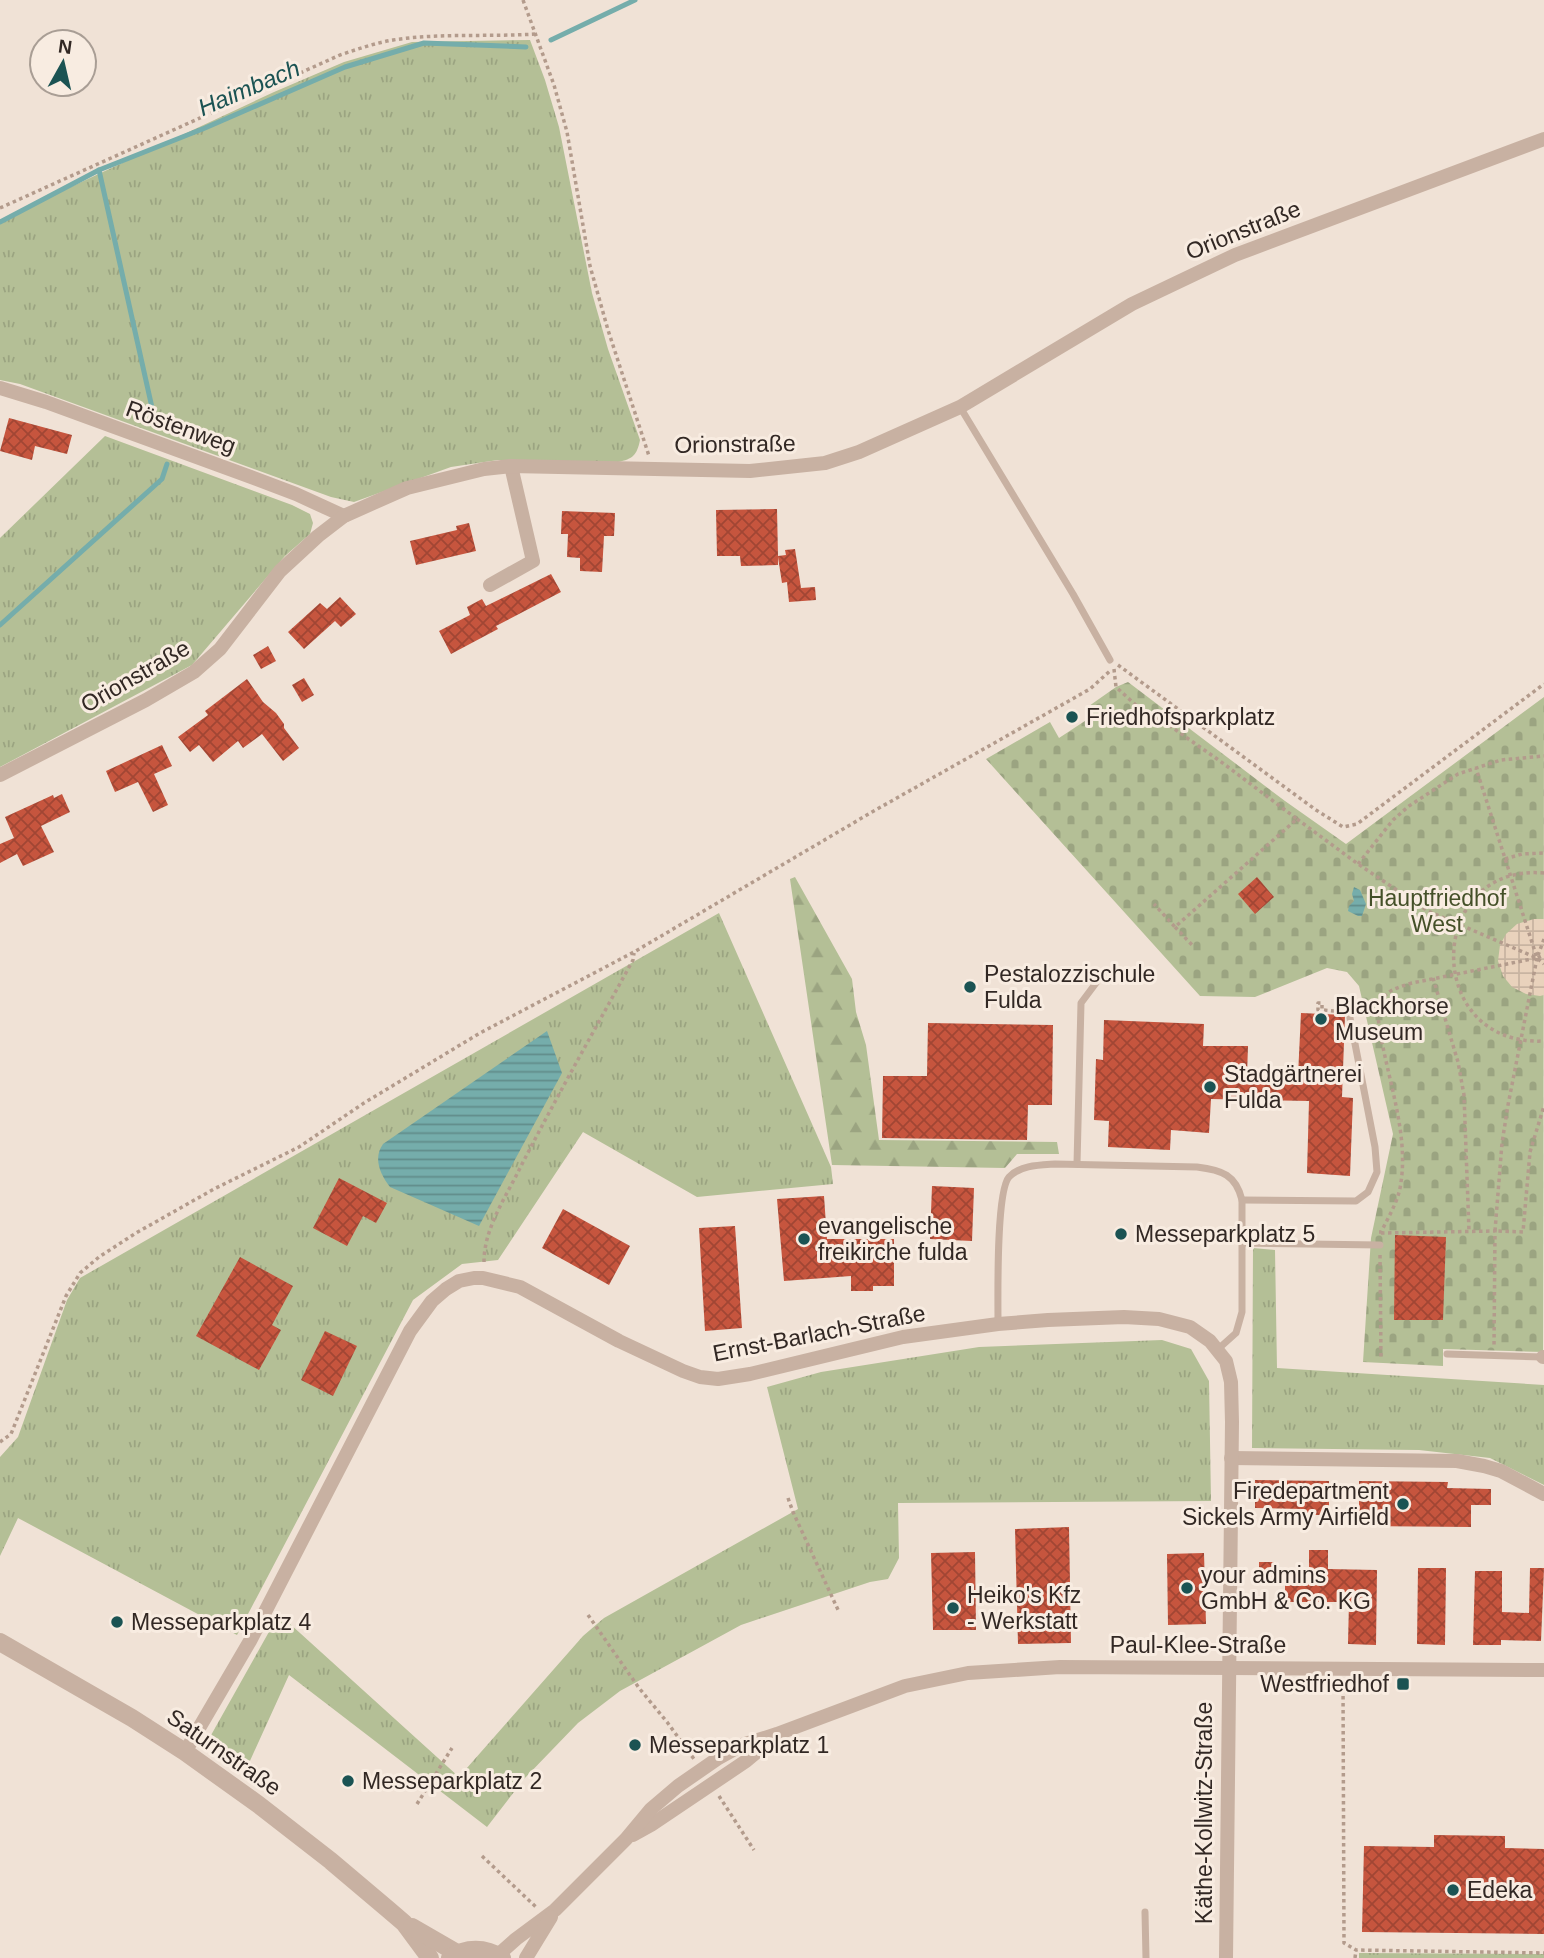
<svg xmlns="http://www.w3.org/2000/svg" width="1544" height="1958" viewBox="0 0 1544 1958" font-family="Arial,sans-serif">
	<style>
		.grass { fill: url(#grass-tufts) }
		.forest { fill: url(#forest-firs) }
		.cemetery { fill: url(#cemetery-stones) }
		.plaza { fill: url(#plaza-grid) }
		.water { fill: url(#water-rules) }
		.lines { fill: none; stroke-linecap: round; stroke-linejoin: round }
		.stream { stroke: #75adab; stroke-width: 5 }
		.building { fill: url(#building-cross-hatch) }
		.path { stroke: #b39b8c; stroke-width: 3.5; stroke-dasharray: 3.5 3.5; stroke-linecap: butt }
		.service { stroke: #c8b1a2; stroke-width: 7 }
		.minor { stroke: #c8b1a2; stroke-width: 14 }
		.tertiary { stroke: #c8b1a2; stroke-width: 18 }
		.poi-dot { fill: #1b5353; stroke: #f8ece1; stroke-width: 2.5 }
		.labels { text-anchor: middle; stroke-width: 6; stroke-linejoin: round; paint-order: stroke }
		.street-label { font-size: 23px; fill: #322824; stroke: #f8ece1 }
		.poi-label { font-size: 23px; fill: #322824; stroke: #f8ece1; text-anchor: start }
		.park-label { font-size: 23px; fill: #445028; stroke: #f8ece1 }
		.water-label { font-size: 24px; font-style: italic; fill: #1b5353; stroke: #f8ece1 }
	</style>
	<defs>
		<pattern id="grass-tufts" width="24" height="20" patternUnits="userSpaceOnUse" patternTransform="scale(1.75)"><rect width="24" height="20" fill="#b4bf96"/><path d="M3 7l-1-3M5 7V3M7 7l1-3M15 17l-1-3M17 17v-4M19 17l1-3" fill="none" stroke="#9ba481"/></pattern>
		<pattern id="forest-firs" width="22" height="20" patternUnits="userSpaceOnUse" patternTransform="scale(1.75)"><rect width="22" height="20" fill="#b4bf96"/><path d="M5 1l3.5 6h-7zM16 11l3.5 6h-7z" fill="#9ba481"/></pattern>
		<pattern id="cemetery-stones" width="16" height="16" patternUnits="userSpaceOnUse" patternTransform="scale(1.75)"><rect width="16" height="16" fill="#b4bf96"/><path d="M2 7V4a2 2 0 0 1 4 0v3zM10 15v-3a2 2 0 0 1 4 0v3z" fill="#9ba481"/></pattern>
		<pattern id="plaza-grid" width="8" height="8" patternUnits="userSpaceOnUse" patternTransform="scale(1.75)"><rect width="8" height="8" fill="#e9d2bc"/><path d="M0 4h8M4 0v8" fill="none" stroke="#c8b4a1"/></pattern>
		<pattern id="water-rules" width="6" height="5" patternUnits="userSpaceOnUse" patternTransform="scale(1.75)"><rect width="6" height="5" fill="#75adab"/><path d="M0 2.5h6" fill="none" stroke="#618d8b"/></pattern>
		<pattern id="building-cross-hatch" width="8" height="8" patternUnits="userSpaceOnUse" patternTransform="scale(1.75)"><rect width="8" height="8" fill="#c6553e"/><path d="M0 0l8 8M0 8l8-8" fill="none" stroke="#a14634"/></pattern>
	</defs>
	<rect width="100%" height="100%" fill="#f0e2d6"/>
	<g class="grass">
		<path d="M 530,40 L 545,80 L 559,127 L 592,293 L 608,349 L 640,440 C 637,455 633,459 618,462 L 498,460 L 451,467 L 354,502 L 331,497 L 20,384 L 0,380 L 0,220 L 274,92 L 344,62 L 412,42 Z"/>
		<polygon points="105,436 292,505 310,514 313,523 310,534 285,556 192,665 0,767 0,538"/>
		<polygon points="719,913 831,1167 833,1184 697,1197 583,1132 498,1260 462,1264 413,1300 237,1635 18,1518 0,1556 0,1457 18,1437 67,1300 80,1278"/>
		<polygon points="1253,1248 1275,1250 1277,1368 1544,1385 1544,1485 1490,1458 1419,1450 1252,1448"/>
		<polygon points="1162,1340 1191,1349 1209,1381 1211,1501 898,1503 899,1558 888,1579 870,1582 741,1625 620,1691 578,1723 524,1779 487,1827 289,1675 249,1763 210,1737 279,1614 459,1777 583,1636 604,1618 798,1509 767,1387 821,1372 979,1347"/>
		<polygon points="1359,1953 1544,1954 1544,1958 1359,1958"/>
	</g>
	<polygon class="forest" points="795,877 852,979 856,1012 866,1045 879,1140 1057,1142 1059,1154 1017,1154 1005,1168 832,1165 790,879"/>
	<polygon class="cemetery" points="1128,682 1285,801 1346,844 1544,697 1543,1352 1443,1349 1443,1366 1363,1362 1371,1238 1393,1134 1359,986 1347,972 1327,968 1255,997 1200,996 986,759 1050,722 1059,738 1094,715 1089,706 1116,687"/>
	<polygon class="plaza" points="1534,919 1544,919 1544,995 1540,996 1526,994 1512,987 1503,976 1498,961 1500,945 1506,934 1517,924"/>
	<g class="water">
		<polygon points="1354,887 1360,890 1366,904 1362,916 1358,916 1348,911 1349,906 1354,901 1352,894"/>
		<path d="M 547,1031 L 562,1073 L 479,1226 L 390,1187 C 380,1174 373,1158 383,1144 Z"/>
	</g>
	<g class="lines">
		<g class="stream">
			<polyline points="551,40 635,0"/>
			<polyline points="99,170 153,412"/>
			<polyline points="0,222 99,170 205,128 345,67 424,43 526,47"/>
			<polyline points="0,625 162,479 167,464"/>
		</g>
	</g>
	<g class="building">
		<polygon points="9,418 72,435 67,454 35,446 32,460 0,451"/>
		<polygon points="777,509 778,556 786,555 785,550 795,549 801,588 815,587 816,600 789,602 787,582 782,583 778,557 778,565 741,566 740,556 717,556 716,510"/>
		<polygon points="562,511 615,513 614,536 604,536 602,572 580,571 580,558 567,557 568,534 561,534"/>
		<polygon points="469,523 476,551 416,565 410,541 457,530 456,526"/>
		<polygon points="551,574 561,592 496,626 498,629 451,654 439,631 470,615 467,607 482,599 486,606"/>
		<polygon points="340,597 356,614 341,627 335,621 304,649 288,632 320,603 327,609"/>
		<polygon points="268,646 276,661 261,669 253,655"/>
		<polygon points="304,678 314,695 302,702 292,685"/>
		<polygon points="247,679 263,702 276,713 284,724 284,728 299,748 283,761 262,734 243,748 238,741 213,762 199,745 190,752 178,737 208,715 205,711"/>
		<polygon points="162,745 172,766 154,774 168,805 153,812 138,782 115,792 106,771"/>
		<polygon points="62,794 70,812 41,826 54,852 23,866 17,854 0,863 0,844 14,838 5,817 53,795 54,798"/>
		<polygon points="1257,877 1274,897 1255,914 1238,894"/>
		<polygon points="1301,1013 1345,1015 1342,1097 1353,1098 1350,1176 1307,1173 1309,1101 1211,1099 1209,1133 1171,1130 1170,1150 1108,1147 1109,1121 1094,1120 1096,1059 1103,1060 1104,1020 1204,1024 1203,1046 1248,1046 1247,1075 1298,1076"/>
		<polygon points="928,1023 1053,1025 1052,1105 1028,1105 1027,1140 882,1138 883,1076 927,1076"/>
		<polygon points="339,1178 387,1203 376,1223 363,1216 347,1246 313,1228"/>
		<polygon points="932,1186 974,1188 972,1241 930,1239"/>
		<polygon points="824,1196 827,1239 894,1239 894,1286 873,1286 873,1291 851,1291 851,1276 784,1281 777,1199"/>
		<polygon points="563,1209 630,1246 609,1285 542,1248"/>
		<polygon points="735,1226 742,1328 705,1331 699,1228"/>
		<polygon points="1395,1235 1446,1237 1443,1320 1394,1320"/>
		<polygon points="240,1257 293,1286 272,1325 281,1330 259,1370 196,1336"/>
		<polygon points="325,1331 357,1346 333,1396 301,1380"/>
		<polygon points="1255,1480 1329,1481 1329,1515 1302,1515 1303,1509 1255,1508"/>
		<polygon points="1359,1481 1448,1482 1447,1488 1491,1489 1491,1505 1471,1505 1471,1527 1359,1526"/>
		<polygon points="1069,1527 1071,1643 1018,1644 1015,1529"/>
		<polygon points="1309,1550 1328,1550 1328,1569 1377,1570 1376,1645 1348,1644 1349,1602 1285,1602 1285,1574 1309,1575"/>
		<polygon points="975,1552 976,1630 933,1630 931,1553"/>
		<polygon points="1204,1553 1206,1624 1168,1625 1167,1554"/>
		<polygon points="1259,1562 1277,1562 1277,1580 1259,1579"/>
		<polygon points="1418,1568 1446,1568 1445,1645 1417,1644"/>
		<polygon points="1530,1568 1544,1568 1541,1641 1501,1640 1501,1645 1473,1645 1475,1571 1502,1571 1502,1612 1529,1613"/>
		<polygon points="1434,1835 1505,1836 1505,1848 1544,1849 1544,1934 1362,1932 1364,1846 1434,1847"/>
	</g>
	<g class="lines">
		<g class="path">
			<polyline points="523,0 554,85 567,132 590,266 608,330 649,456"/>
			<path d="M 0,208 L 340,55 C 358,49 375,43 393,40 C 438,33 489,37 535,34"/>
			<polyline points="1118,665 1316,810 1343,827 1357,824 1544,684"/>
			<polyline points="1114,669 1116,687 1138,707 1170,726 1220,761 1297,819 1175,927 1154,904"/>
			<polyline points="1297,819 1358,864 1428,911 1537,958 1544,964"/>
			<polyline points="1505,859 1522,854 1544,853"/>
			<polyline points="1358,864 1393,820 1409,806 1458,774 1501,760 1544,756"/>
			<path d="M 1544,873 C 1425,863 1422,1047 1544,1041"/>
			<polyline points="1175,927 1194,947"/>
			<polyline points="1544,939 1537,958 1544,955"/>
			<polyline points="1537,958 1508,1105 1502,1143 1495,1231 1523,1232 1530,1152 1544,1106"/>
			<polyline points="1433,978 1458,1062 1464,1095 1469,1231"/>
			<polyline points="1319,1010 1318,1010 1318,1003 1322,1003 1322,1014"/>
			<polyline points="1324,1010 1343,1012"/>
			<path d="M 1379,1232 L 1381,1232 C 1389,1216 1399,1200 1401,1182 C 1409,1129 1384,1070 1378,1017 C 1381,992 1389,990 1412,983 L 1537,958 L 1476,768"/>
			<polyline points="1381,1233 1495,1231 1494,1346"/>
			<polyline points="1380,1255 1381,1360"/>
			<path d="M 484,1262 C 484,1228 506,1197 520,1168 C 556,1098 595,1029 633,960 L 634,953"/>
			<polyline points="0,1442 11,1434 66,1296 80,1273 99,1257 136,1233 214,1189 299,1147 364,1103 480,1033 634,952 872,812 1090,689 1111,670"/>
			<polyline points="788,1498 793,1512 839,1612"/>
			<polyline points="588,1615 639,1688 667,1722 694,1759"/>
			<polyline points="1343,1682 1344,1943 1356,1950 1544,1953"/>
			<polyline points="719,1796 754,1850"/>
			<polyline points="417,1804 452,1748"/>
			<polyline points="482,1856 536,1907"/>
			<polyline points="1355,1958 1356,1950"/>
		</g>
		<g class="service">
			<polyline points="960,407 1073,594 1110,660"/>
			<polyline points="1077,1164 1081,1003 1105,971"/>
			<polyline points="1242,1200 1356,1201 1368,1192 1377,1172 1375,1147 1350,1018"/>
			<polyline points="1242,1243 1380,1245"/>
			<path d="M 998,1323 C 998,1298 996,1192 1009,1177 C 1020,1165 1041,1165 1055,1164 L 1197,1167 C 1222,1170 1236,1175 1242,1200 L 1242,1312 L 1236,1333 L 1217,1350"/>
			<polyline points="1447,1354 1543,1357"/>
			<polyline points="1145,1912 1146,1958"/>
		</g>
		<g class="minor">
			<polyline points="0,388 46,402 251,477 296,494 344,516"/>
			<polyline points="490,585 533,561 511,466"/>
			<polyline points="0,775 146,700 194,672 220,649 280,571 318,536 344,516 407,488 484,469 511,466 750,471 825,463 859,452 960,407 1132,304 1235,255 1544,139"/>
			<polyline points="1543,1357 1544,1357"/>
			<polyline points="1231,1458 1457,1461 1484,1466 1501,1471 1544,1494"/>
			<polyline points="185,1752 250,1641 410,1331 432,1301 446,1289 459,1281 474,1278 483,1278 520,1287 619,1341 683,1371 700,1377 718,1379 750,1374 903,1337 998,1324 1048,1320 1124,1317 1159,1319 1190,1327 1210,1341 1226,1361 1231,1382 1232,1422 1226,1958"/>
			<polyline points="633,1835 651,1825 746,1761 772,1739"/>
			<polyline points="498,1955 516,1939 555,1910 626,1839 651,1809 678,1786 717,1759 742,1745 777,1734 905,1686 968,1673 1060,1667 1544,1670"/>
			<polyline points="526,1958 551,1917"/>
		</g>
		<g class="tertiary">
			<polyline points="0,1642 132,1718 185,1752 259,1805 331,1861 389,1910 404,1923 430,1958"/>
			<polyline points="412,1927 457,1953"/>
			<path d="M 450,1958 C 466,1947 485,1947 502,1958"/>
		</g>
	</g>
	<g class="poi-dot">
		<circle cx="1072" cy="717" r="7"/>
		<circle cx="970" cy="987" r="7"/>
		<circle cx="1321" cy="1019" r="7"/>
		<circle cx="1210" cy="1087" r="7"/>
		<circle cx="1121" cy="1234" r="7"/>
		<circle cx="804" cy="1239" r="7"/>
		<circle cx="1403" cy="1504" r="7"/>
		<circle cx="1187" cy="1588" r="7"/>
		<circle cx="953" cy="1608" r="7"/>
		<circle cx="117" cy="1622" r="7"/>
		<rect x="1396" y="1677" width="14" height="14" rx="3.5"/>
		<circle cx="635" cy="1745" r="7"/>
		<circle cx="348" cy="1781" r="7"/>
		<circle cx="1453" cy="1890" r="7"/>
	</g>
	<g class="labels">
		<g class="street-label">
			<text transform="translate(1243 230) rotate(-22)" y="8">Orionstraße</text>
			<text transform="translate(181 427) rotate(20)" y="8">Röstenweg</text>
			<text transform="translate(735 444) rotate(-1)" y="8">Orionstraße</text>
			<text transform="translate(135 676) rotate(-30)" y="8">Orionstraße</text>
			<text transform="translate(819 1333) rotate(-11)" y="8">Ernst-Barlach-Straße</text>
			<text x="1198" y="1653">Paul-Klee-Straße</text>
			<text transform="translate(224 1752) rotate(35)" y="8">Saturnstraße</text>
			<text transform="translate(1204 1813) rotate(-90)" y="8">Käthe-Kollwitz-Straße</text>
		</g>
		<g class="poi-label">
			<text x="1086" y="725">Friedhofsparkplatz</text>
			<text x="984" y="982">Pestalozzischule<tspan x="984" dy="26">Fulda</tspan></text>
			<text x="1335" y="1014">Blackhorse<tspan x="1335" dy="26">Museum</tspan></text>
			<text x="1224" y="1082">Stadgärtnerei<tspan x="1224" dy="26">Fulda</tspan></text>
			<text x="818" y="1234">evangelische<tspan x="818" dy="26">freikirche fulda</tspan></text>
			<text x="1135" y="1242">Messeparkplatz 5</text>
			<text x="1389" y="1499" text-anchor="end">Firedepartment<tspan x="1389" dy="26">Sickels Army Airfield</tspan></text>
			<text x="1201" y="1583">your admins<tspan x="1201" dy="26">GmbH &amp; Co. KG</tspan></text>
			<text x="967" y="1603">Heiko's Kfz<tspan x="967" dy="26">- Werkstatt</tspan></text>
			<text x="131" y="1630">Messeparkplatz 4</text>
			<text x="1389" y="1692" text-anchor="end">Westfriedhof</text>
			<text x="649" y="1753">Messeparkplatz 1</text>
			<text x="362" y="1789">Messeparkplatz 2</text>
			<text x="1467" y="1898">Edeka</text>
		</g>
		<g class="park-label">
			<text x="1437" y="906">Hauptfriedhof<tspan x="1437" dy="26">West</tspan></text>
		</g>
		<g class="water-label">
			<text transform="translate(249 88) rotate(-23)" y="8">Haimbach</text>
		</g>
	</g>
	<g transform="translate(63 63) rotate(8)"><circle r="33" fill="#f8ece1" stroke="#a99e95" stroke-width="2"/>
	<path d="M0-5L12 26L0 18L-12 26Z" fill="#1b5353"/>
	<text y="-10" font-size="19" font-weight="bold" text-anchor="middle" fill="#322824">N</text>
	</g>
</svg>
